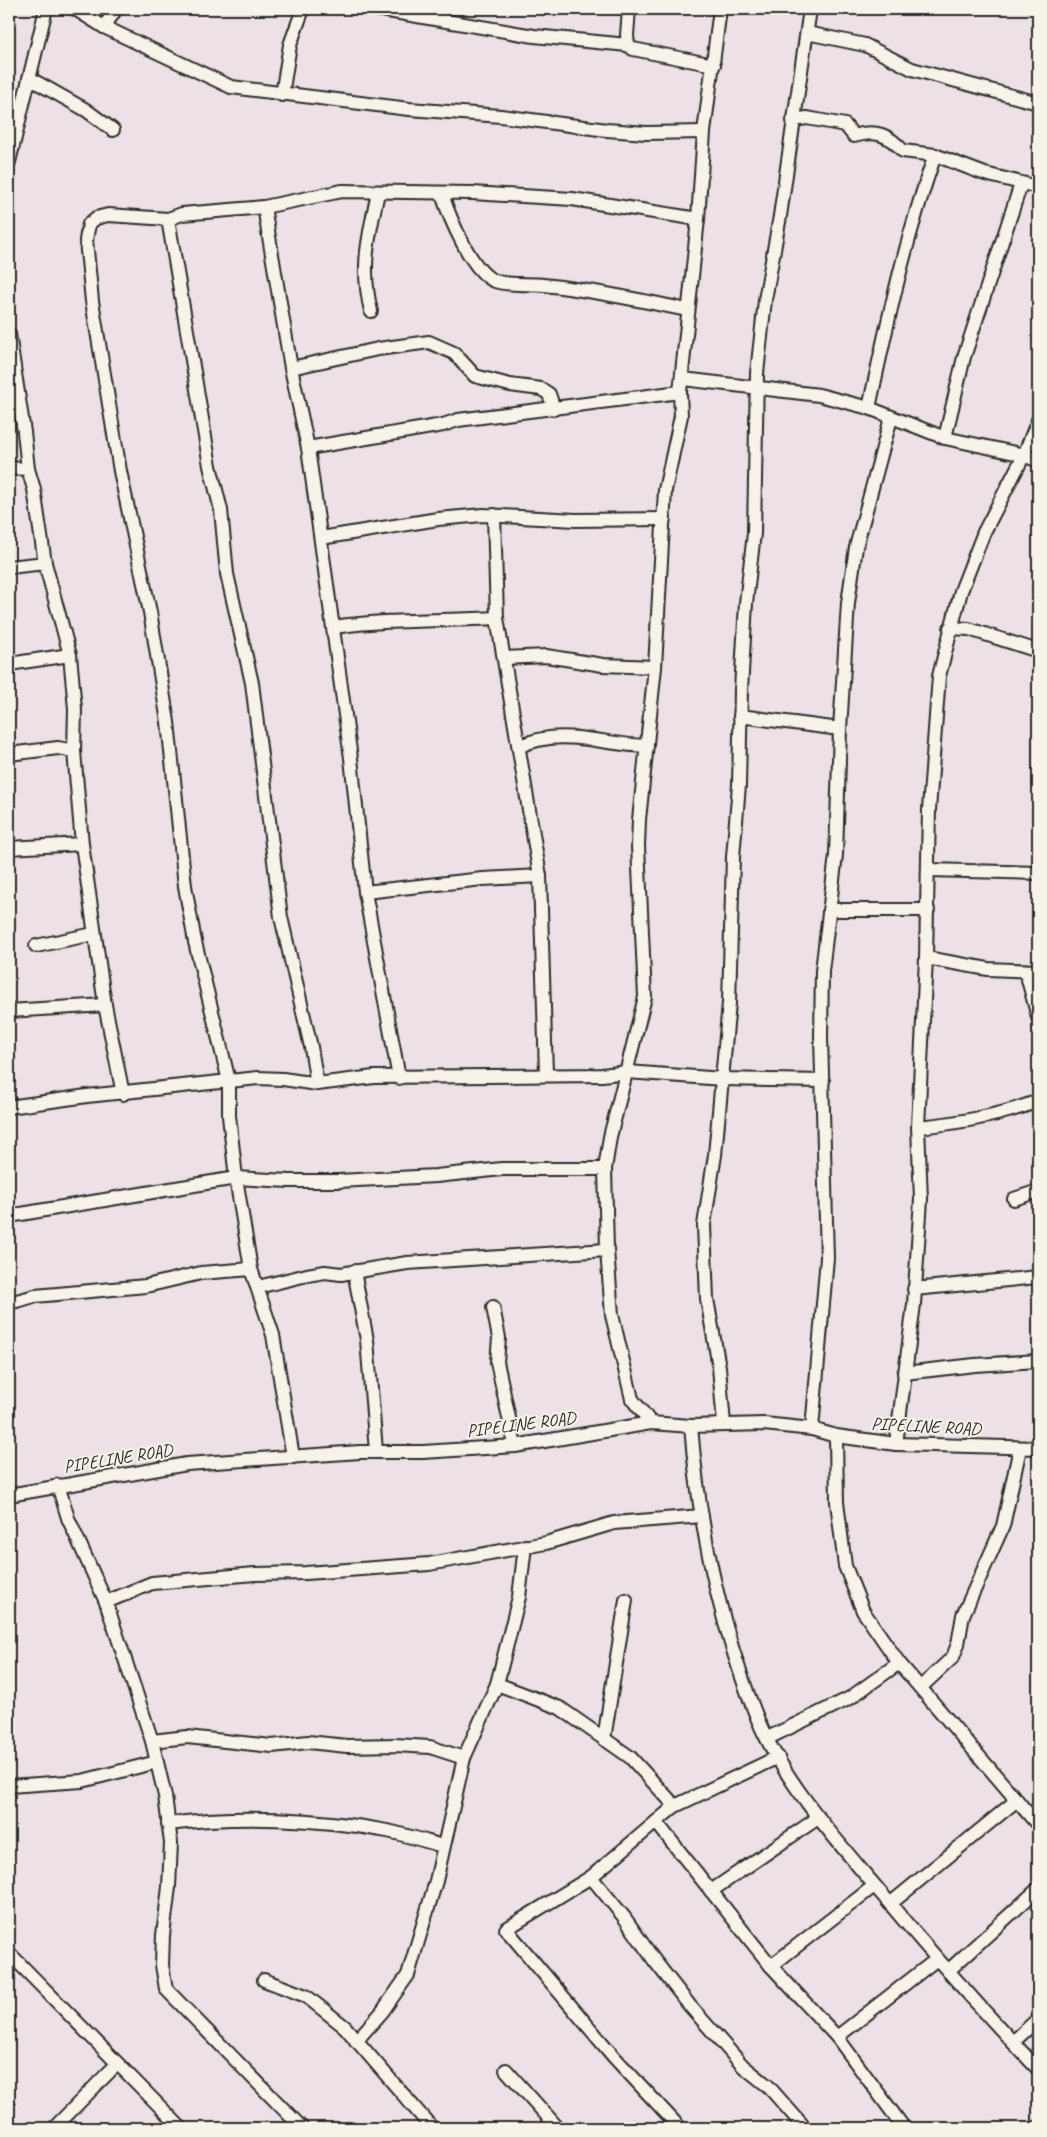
<svg xmlns="http://www.w3.org/2000/svg" width="1047" height="2137" viewBox="0 0 1047 2137" font-family="Caveat,sans-serif">
	<style>
		.lines { fill: none; stroke-linecap: round; stroke-linejoin: round }
		.minor-casing { stroke: #2b2b2b; stroke-width: 16 }
		.minor { stroke: #f7f3e8; stroke-width: 12 }
		.labels { text-anchor: middle; stroke-width: 4; stroke-linejoin: round; paint-order: stroke }
		.street-label { font-size: 18px; fill: #2b2b2b; stroke: #f7f3e8 }
	</style>
	<rect width="100%" height="100%" fill="#ede1e7"/>
	<filter id="ink" filterUnits="userSpaceOnUse"><feTurbulence type="fractalNoise" baseFrequency=".02" numOctaves="2"/><feDisplacementMap in="SourceGraphic" scale="10" xChannelSelector="R" yChannelSelector="G"/><feConvolveMatrix kernelMatrix="1 2 1 2 8 2 1 2 1" color-interpolation-filters="sRGB"/></filter>
	<g filter="url(#ink)">
		<g class="lines">
			<g class="minor-casing">
				<g id="minor">
					<polyline points="75,9 104,27 231,87 409,109 501,116 607,130 646,133 704,132"/>
					<polyline points="376,9 534,36 628,45 633,49 714,65"/>
					<polyline points="104,27 116,9"/>
					<polyline points="807,33 865,45 912,69 1038,103"/>
					<polyline points="628,45 627,35 629,9"/>
					<polyline points="29,78 86,110 113,130"/>
					<polyline points="282,95 290,45 303,9"/>
					<path d="M 793,120 L 807,118 L 845,125 L 854,136 C 876,129 889,135 903,151 L 935,155 L 985,174 L 1038,187"/>
					<polyline points="9,162 46,9"/>
					<path d="M 442,194 C 449,216 472,273 495,281 C 509,286 529,283 544,285 C 592,290 640,300 687,310"/>
					<polyline points="264,207 291,368 308,448 351,758 365,892 399,1078"/>
					<polyline points="168,219 210,466 221,510 227,574 252,683 281,917 311,1047 317,1084"/>
					<path d="M 371,311 C 360,265 369,237 378,192"/>
					<polyline points="9,334 24,432 28,469 34,489 45,563 70,655 75,709 74,751 82,844 105,1005 123,1094"/>
					<polyline points="291,368 378,349 429,342 454,353 475,376 510,385 541,389 549,394 554,409"/>
					<polyline points="683,379 819,395 869,408 945,438 1024,455 1038,461"/>
					<path d="M 869,408 C 887,323 906,237 935,155"/>
					<polyline points="945,438 964,357 1021,184"/>
					<polyline points="308,448 443,425 458,420 680,392"/>
					<polyline points="9,468 28,469"/>
					<polyline points="494,515 497,618 540,876 546,1074"/>
					<polyline points="321,538 438,519 483,515 576,520 664,519"/>
					<polyline points="9,567 45,563"/>
					<path d="M 334,627 C 388,619 442,621 497,618"/>
					<polyline points="950,628 969,629 1038,651"/>
					<polyline points="504,658 546,656 603,665 655,667"/>
					<polyline points="9,664 70,655"/>
					<polyline points="740,716 840,729"/>
					<path d="M 520,746 C 563,727 602,745 647,746"/>
					<polyline points="9,754 58,748 74,751"/>
					<polyline points="9,848 82,844"/>
					<polyline points="929,870 1038,873"/>
					<polyline points="365,892 483,879 540,876"/>
					<polyline points="829,910 928,910"/>
					<polyline points="36,946 94,934"/>
					<polyline points="926,958 988,969 1038,971"/>
					<polyline points="1026,972 1038,1017"/>
					<polyline points="9,1011 105,1005"/>
					<polyline points="9,1107 87,1096 258,1078 283,1079 317,1084 374,1077 602,1075 627,1072 723,1079 823,1081"/>
					<path d="M 918,1127 C 959,1123 1000,1116 1038,1101"/>
					<polyline points="1014,1199 1038,1191"/>
					<polyline points="9,1216 236,1178 289,1181 338,1181 436,1176 502,1169 605,1169"/>
					<polyline points="354,1271 367,1340 376,1451"/>
					<polyline points="258,1287 307,1275 325,1272 341,1274 407,1263 607,1250"/>
					<polyline points="914,1289 1038,1277"/>
					<polyline points="9,1303 35,1296 146,1286 201,1273 251,1269"/>
					<polyline points="493,1307 499,1338 497,1362 515,1446"/>
					<polyline points="904,1373 975,1365 1038,1361"/>
					<polyline points="651,1423 632,1399 612,1315 607,1250 605,1169 610,1137 645,997 638,846 639,820 655,667 665,490 681,416 680,392 698,219 704,132 720,9"/>
					<polyline points="724,1424 719,1367 707,1299 704,1225 715,1155 729,1003 733,857 739,785 741,690 746,603 754,533 757,373 765,300 780,216 810,9"/>
					<path d="M 691,1426 C 699,1526 720,1627 758,1720 C 782,1777 830,1833 870,1880 C 924,1945 980,2008 1038,2069"/>
					<polyline points="812,1429 827,1258 821,1037 822,971 836,855 840,729 848,603 856,547 891,418"/>
					<polyline points="836,1436 837,1502 845,1566 863,1611 899,1663 1038,1825"/>
					<polyline points="896,1444 914,1304 921,1199 918,1127 926,958 929,810 939,676 961,591 984,532 1024,455 1038,420"/>
					<polyline points="293,1457 273,1335 251,1269 236,1178 229,1116 229,1081 195,942 185,886 168,722 150,612 120,471 92,301 86,240 89,224 96,218 108,215 168,219 182,214 264,207 342,191 472,193 572,199 698,219"/>
					<polyline points="58,1485 68,1518 106,1602 152,1741 165,1796 171,1843 169,1887 163,1935 162,1965 166,1989 302,2128"/>
					<polyline points="9,1495 187,1464 360,1452 423,1452 515,1446 651,1423 691,1426 764,1424 812,1429 836,1436 896,1444 1038,1448"/>
					<polyline points="106,1602 152,1583 255,1574 306,1573 429,1564 546,1543 614,1523 702,1516"/>
					<polyline points="497,1684 560,1708 630,1757 675,1806"/>
					<polyline points="921,1687 953,1657 958,1644 963,1615 1003,1526 1020,1448"/>
					<polyline points="768,1738 850,1698 899,1663"/>
					<polyline points="604,1739 626,1600"/>
					<polyline points="152,1741 187,1737 272,1746 308,1742 347,1746 395,1745 430,1747 464,1758"/>
					<polyline points="9,1786 82,1781 157,1762"/>
					<polyline points="656,1822 771,1966 837,2037 904,2128"/>
					<path d="M 168,1824 C 238,1815 318,1818 387,1831 C 406,1835 425,1841 443,1846"/>
					<polyline points="591,1877 624,1917 654,1960 690,2006 743,2066 768,2086 805,2128"/>
					<polyline points="711,1891 818,1818"/>
					<polyline points="890,1904 1017,1800"/>
					<polyline points="9,1953 181,2128"/>
					<polyline points="771,1966 874,1886"/>
					<polyline points="948,1971 1038,1889"/>
					<polyline points="264,1980 306,1996 345,2027 432,2128"/>
					<polyline points="837,2037 937,1959"/>
					<polyline points="356,2041 382,2012 408,1975 436,1881 464,1758 497,1684 519,1597 525,1546"/>
					<polyline points="1013,2042 1038,2019"/>
					<polyline points="506,2070 558,2128"/>
					<polyline points="54,2128 117,2064"/>
					<polyline points="680,2128 614,2057 506,1929 591,1877 675,1806 778,1757"/>
					<polyline points="1037,2128 1038,2127"/>
				</g>
			</g>
			<use href="#minor" class="minor"/>
		</g>
	</g>
	<g class="labels">
		<g class="street-label">
			<text transform="translate(521 1424) rotate(-7)" y="6">PIPELINE ROAD</text>
			<text transform="translate(926 1426) rotate(3)" y="6">PIPELINE ROAD</text>
			<text transform="translate(118 1458) rotate(-9)" y="6">PIPELINE ROAD</text>
		</g>
	</g>
	<rect width="1047" height="2137" fill="none" stroke="#f7f3e8" stroke-width="30"/>
	<rect x="15" y="15" width="1017" height="2107" fill="none" stroke="#2b2b2b" stroke-width="2" filter="url(#ink)"/>
</svg>
